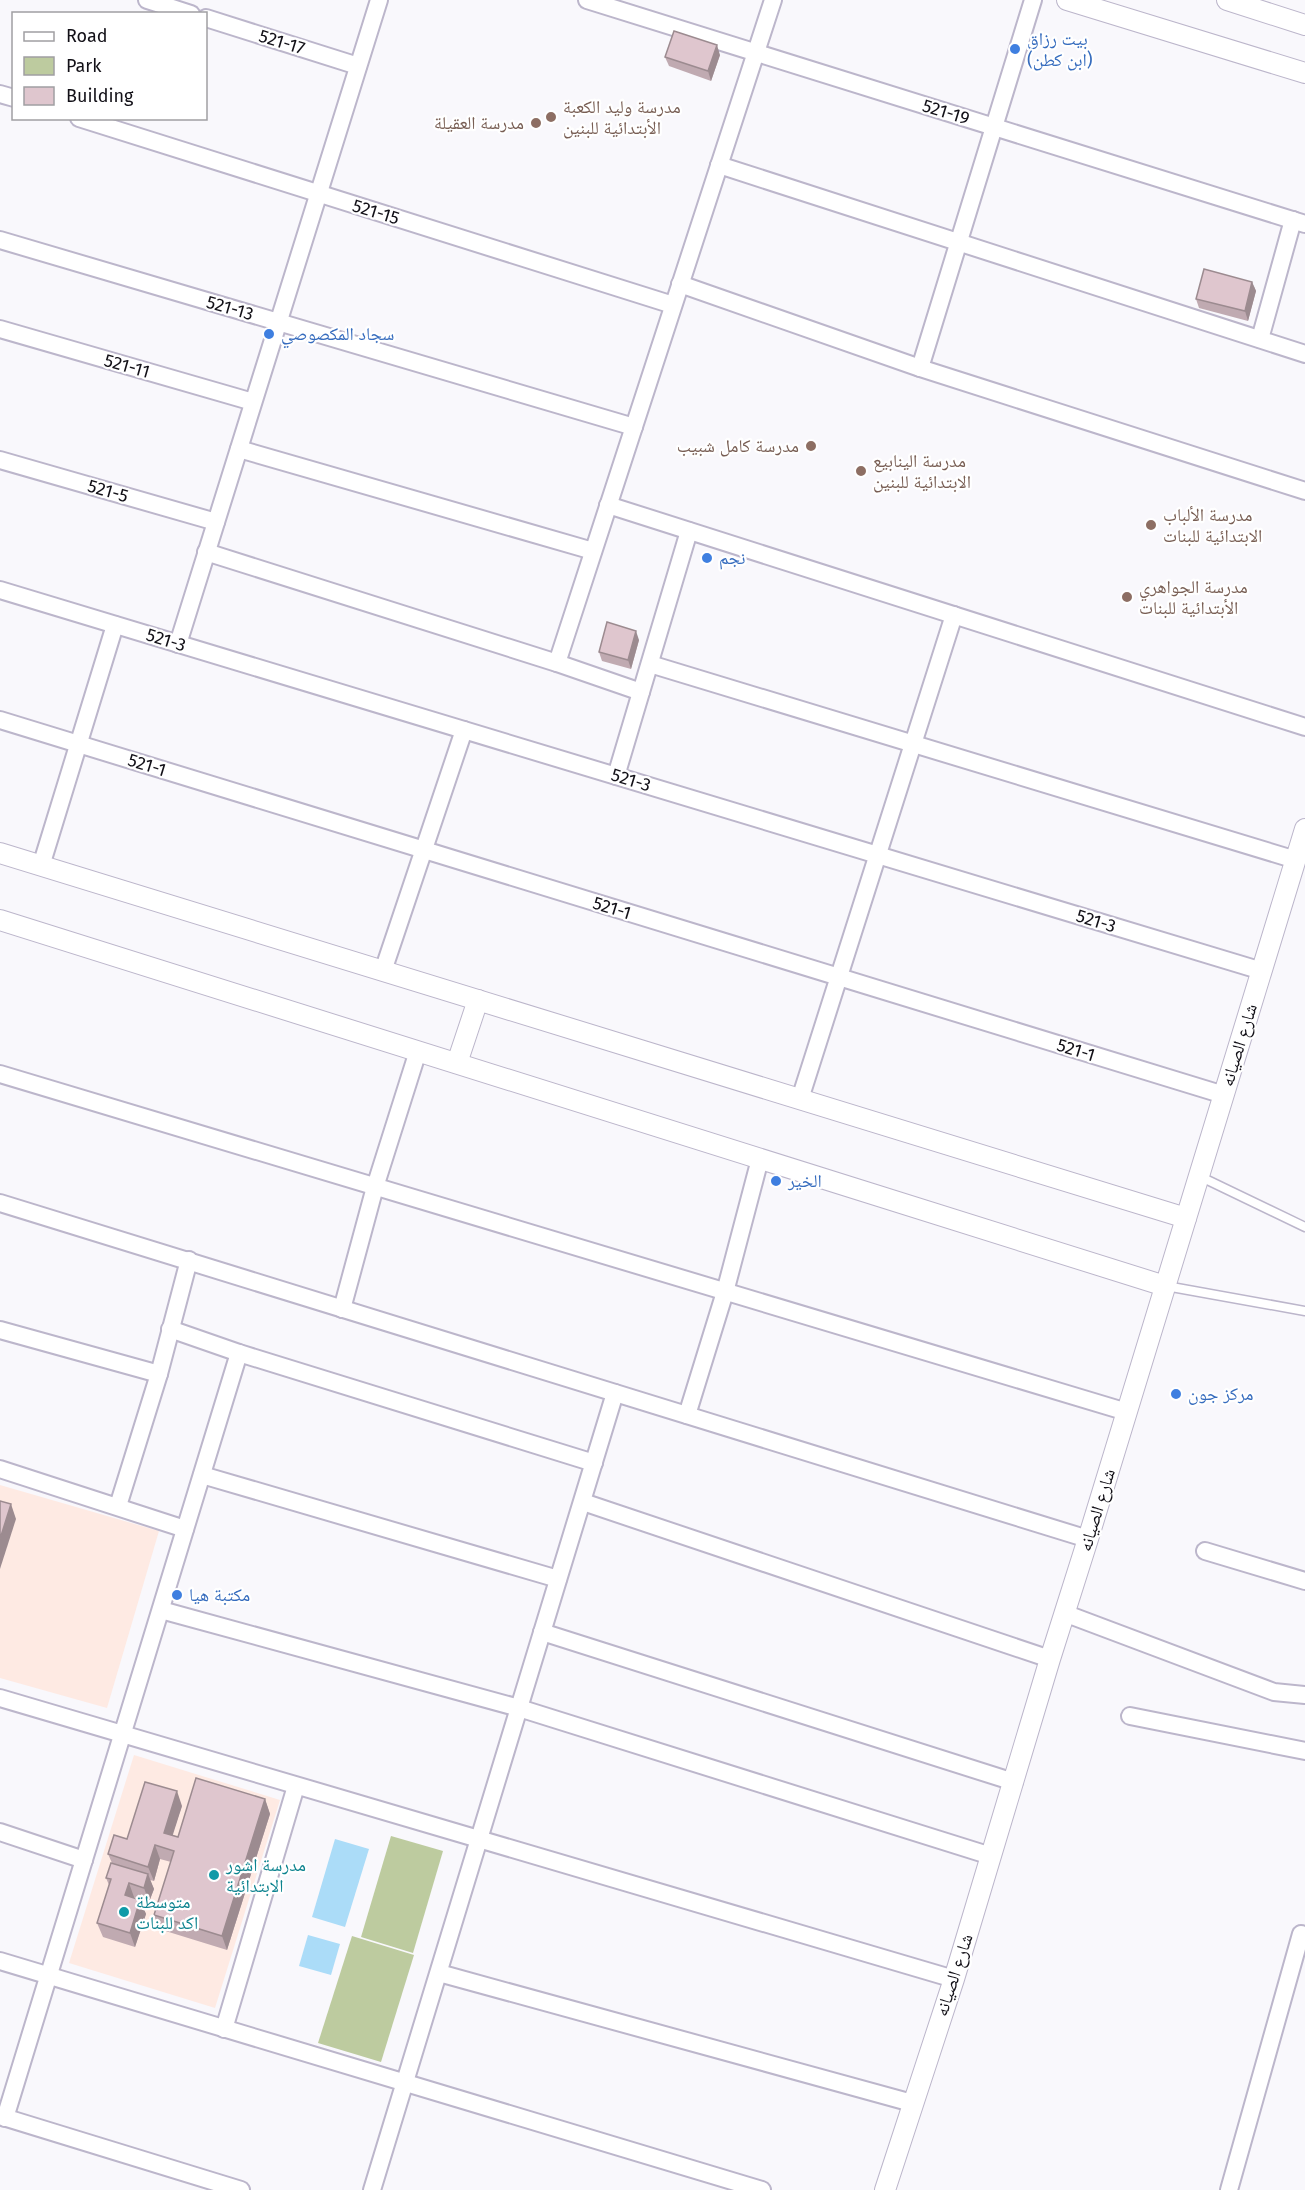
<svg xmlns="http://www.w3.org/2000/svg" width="1305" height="2190" viewBox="0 0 1305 2190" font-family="'Fira Sans','Noto Naskh Arabic',sans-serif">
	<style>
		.education { fill: #feeae3 }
		.green { fill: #bdcb9f }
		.water { fill: #abdcf8 }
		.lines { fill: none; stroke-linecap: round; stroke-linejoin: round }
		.service-casing { stroke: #bcb6cb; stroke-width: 11 }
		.minor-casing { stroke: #bcb6cb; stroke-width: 20 }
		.tertiary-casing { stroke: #bcb6cb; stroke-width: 22 }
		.service { stroke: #fff; stroke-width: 8 }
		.minor { stroke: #fff; stroke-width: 16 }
		.tertiary { stroke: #fff; stroke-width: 20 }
		.wall { fill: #c0aab1 }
		.shaded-wall { fill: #9c8b90 }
		.building { fill: #dfc6ce; stroke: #9c8b90; stroke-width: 1.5 }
		.shop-dot { fill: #3f7fe0; stroke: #fff; stroke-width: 2 }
		.education-dot { fill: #8d6e63; stroke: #fff; stroke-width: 2 }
		.culture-dot { fill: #0f9aa8; stroke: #fff; stroke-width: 2 }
		.labels { text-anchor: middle; stroke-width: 4.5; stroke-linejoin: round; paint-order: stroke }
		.shop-label { font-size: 18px; fill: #366cbe; stroke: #fff; text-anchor: start }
		.street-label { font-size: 18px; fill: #121017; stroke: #fff }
		.education-label { font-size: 18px; fill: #785e54; stroke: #fff; text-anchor: start }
		.culture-label { font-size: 18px; fill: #0d838f; stroke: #fff; text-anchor: start }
	</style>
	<rect width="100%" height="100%" fill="#f9f8fc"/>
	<g class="education">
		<polygon points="0,1485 159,1531 107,1708 0,1678"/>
		<polygon points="134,1755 280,1800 215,2008 69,1963"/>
	</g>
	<g class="green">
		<polygon points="391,1836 443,1851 413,1953 361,1937"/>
		<polygon points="352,1936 414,1955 381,2062 318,2043"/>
	</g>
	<g class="water">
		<polygon points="335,1839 369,1849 345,1927 312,1917"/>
		<polygon points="308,1935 340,1944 331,1975 299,1966"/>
	</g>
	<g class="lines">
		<g class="service-casing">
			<g id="service">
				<polyline points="1199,1176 1305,1227"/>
				<polyline points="1166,1286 1305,1311"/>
			</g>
		</g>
		<g class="minor-casing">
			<g id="minor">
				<polyline points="147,0 191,14"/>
				<polyline points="587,0 1305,224"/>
				<polyline points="206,18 358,66"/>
				<polyline points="0,94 14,98"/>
				<polyline points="79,118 673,305"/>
				<polyline points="719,165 1305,354"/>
				<polyline points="0,240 634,427"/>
				<polyline points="680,284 920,368 1305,491"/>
				<polyline points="0,329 253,402"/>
				<polyline points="1260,339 1293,220"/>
				<polyline points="920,368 1033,0"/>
				<polyline points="239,449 593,551"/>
				<polyline points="0,460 216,522"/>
				<polyline points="608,505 1305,727"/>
				<polyline points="206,552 557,663 641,692"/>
				<polyline points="0,590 1262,971"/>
				<polyline points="178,644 379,0"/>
				<polyline points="557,663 773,0"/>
				<polyline points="650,664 1296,860"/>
				<polyline points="0,720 1224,1095"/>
				<polyline points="616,776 689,531"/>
				<polyline points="41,866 115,625"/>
				<polyline points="383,971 464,730"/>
				<polyline points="0,1074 1127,1412"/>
				<polyline points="800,1099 954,615"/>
				<polyline points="0,1203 1088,1539"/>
				<polyline points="342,1309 375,1187 418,1051"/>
				<polyline points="170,1329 239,1353 594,1463"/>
				<polyline points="0,1330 159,1374"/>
				<polyline points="687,1415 725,1292 760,1159"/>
				<polyline points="0,1469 185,1529"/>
				<polyline points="202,1475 558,1579"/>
				<polyline points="583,1502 1050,1659"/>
				<polyline points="118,1506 159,1374 189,1260"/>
				<polyline points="1205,1551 1305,1581"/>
				<polyline points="161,1610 519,1708 991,1856"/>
				<polyline points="1064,1613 1274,1692 1305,1695"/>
				<polyline points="542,1632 1014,1782"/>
				<polyline points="0,1698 954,1979"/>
				<polyline points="1130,1716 1305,1751"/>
				<polyline points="0,1832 84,1860"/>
				<polyline points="0,1961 762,2190"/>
				<polyline points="439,1973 912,2103"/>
				<polyline points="224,2029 296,1786"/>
				<polyline points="0,2116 241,2190"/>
				<polyline points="5,2118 239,1353"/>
				<polyline points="372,2190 615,1393"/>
				<polyline points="1229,2190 1301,1934"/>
			</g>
		</g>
		<g class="tertiary-casing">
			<g id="tertiary">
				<polyline points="1067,0 1305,73"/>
				<polyline points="1227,0 1305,25"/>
				<polyline points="0,853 1186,1218"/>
				<polyline points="0,920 1165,1286"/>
				<polyline points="457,1063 478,1000"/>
				<polyline points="885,2190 954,1979 1050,1659 1088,1539 1305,829"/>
			</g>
		</g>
		<use href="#service" class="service"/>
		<use href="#minor" class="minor"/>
		<use href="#tertiary" class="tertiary"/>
	</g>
	<g class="wall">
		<polygon points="720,55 711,81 669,66 665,57"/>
		<polygon points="1252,282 1256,291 1248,321 1199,308 1196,299"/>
		<polygon points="639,640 631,669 602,661 599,652"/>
		<polygon points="265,1799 270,1814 227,1950 159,1929 154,1915 171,1862 160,1859 154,1881 150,1880 154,1889 149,1902 134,1897 134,1898 140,1900 146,1914 135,1947 103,1937 97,1923 109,1885 106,1878 112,1863 108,1854 127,1839 182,1806 172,1835 178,1837"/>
	</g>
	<g class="shaded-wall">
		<polygon points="717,45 720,55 711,81 708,71"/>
		<polygon points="1252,282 1256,291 1248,321 1245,311"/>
		<polygon points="636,631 639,640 631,669 628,660"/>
		<polygon points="11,1504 16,1519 0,1569 0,1539"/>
		<polygon points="177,1791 182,1806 169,1847 164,1833"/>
		<polygon points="265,1799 270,1814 227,1950 222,1936"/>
		<polygon points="155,1845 160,1859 154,1881 148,1867"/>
		<polygon points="148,1874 154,1889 149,1902 144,1888"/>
		<polygon points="129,1883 134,1897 130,1909 125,1895"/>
		<polygon points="140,1900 146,1914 135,1947 130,1933"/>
	</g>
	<g class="building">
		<polygon points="674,31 717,45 708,71 665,57"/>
		<polygon points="1204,269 1252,282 1245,311 1196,299"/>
		<polygon points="607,622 636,631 628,660 599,652"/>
		<polygon points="0,1501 11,1504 0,1539"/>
		<polygon points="196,1778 265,1799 222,1936 154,1915 174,1851 155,1845 148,1867 108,1854 114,1835 127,1839 145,1782 177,1791 164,1833 178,1837"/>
		<polygon points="111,1863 148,1874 144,1888 129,1883 125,1895 140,1900 130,1933 97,1923 111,1879 106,1878"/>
	</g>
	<g class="shop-dot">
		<circle cx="1015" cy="49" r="6"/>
		<circle cx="269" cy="334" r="6"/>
		<circle cx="707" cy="558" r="6"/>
		<circle cx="776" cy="1181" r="6"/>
		<circle cx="1176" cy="1394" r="6"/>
		<circle cx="177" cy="1595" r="6"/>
	</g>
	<g class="education-dot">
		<circle cx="551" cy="117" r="6"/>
		<circle cx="536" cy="123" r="6"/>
		<circle cx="811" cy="446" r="6"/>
		<circle cx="861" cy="471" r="6"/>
		<circle cx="1151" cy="525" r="6"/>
		<circle cx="1127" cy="597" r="6"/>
	</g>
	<g class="culture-dot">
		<circle cx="214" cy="1875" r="6"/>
		<circle cx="124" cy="1912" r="6"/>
	</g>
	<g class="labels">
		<g class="shop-label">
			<text x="1027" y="45">بيت رزاق<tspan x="1027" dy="21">(ابن كطن)</tspan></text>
			<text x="281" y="340">سجاد المكصوصي</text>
			<text x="719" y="564">نجم</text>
			<text x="788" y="1187">الخير</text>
			<text x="1188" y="1400">مركز جون</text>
			<text x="189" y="1601">مكتبة هيا</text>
		</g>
		<g class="street-label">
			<text transform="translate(282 42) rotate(17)" y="6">521-17</text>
			<text transform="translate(946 112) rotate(17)" y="6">521-19</text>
			<text transform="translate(376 212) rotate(17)" y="6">521-15</text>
			<text transform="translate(230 308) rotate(16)" y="6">521-13</text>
			<text transform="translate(127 366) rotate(16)" y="6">521-11</text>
			<text transform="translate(108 491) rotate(16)" y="6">521-5</text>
			<text transform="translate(166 640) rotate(17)" y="6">521-3</text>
			<text transform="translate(147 765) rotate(17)" y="6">521-1</text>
			<text transform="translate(631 780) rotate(17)" y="6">521-3</text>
			<text transform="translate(612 908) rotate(17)" y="6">521-1</text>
			<text transform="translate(1096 921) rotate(17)" y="6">521-3</text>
			<text transform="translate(1239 1045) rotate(-73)" y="6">شارع الصيانه</text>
			<text transform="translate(1076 1050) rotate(17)" y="6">521-1</text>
			<text transform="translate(1097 1510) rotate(-73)" y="6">شارع الصيانه</text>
			<text transform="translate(954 1975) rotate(-72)" y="6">شارع الصيانه</text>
		</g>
		<g class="education-label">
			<text x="563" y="113">مدرسة وليد الكعبة<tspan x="563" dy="21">الأبتدائية للبنين</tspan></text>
			<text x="524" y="129" text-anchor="end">مدرسة العقيلة</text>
			<text x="799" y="452" text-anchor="end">مدرسة كامل شبيب</text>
			<text x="873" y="467">مدرسة الينابيع<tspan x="873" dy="21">الابتدائية للبنين</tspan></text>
			<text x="1163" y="521">مدرسة الألباب<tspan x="1163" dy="21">الابتدائية للبنات</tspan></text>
			<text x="1139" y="593">مدرسة الجواهري<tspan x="1139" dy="21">الأبتدائية للبنات</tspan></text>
		</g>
		<g class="culture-label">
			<text x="226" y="1871">مدرسة اشور<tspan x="226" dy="21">الابتدائية</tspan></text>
			<text x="136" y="1908">متوسطة<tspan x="136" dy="21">اكد للبنات</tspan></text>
		</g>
	</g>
	<rect x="12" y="12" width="195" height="108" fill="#ffffff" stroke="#a09fa2" stroke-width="1.5"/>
	<rect x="24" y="32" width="30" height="9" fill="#ffffff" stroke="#a09fa2" stroke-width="1.5"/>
	<text x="66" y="42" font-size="18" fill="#121017">Road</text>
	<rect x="24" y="57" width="30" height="18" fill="#bdcb9f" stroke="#a09fa2" stroke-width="1.5"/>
	<text x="66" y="72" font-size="18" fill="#121017">Park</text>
	<rect x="24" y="87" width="30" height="18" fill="#dfc6ce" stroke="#a09fa2" stroke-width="1.5"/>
	<text x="66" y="102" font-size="18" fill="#121017">Building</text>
</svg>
